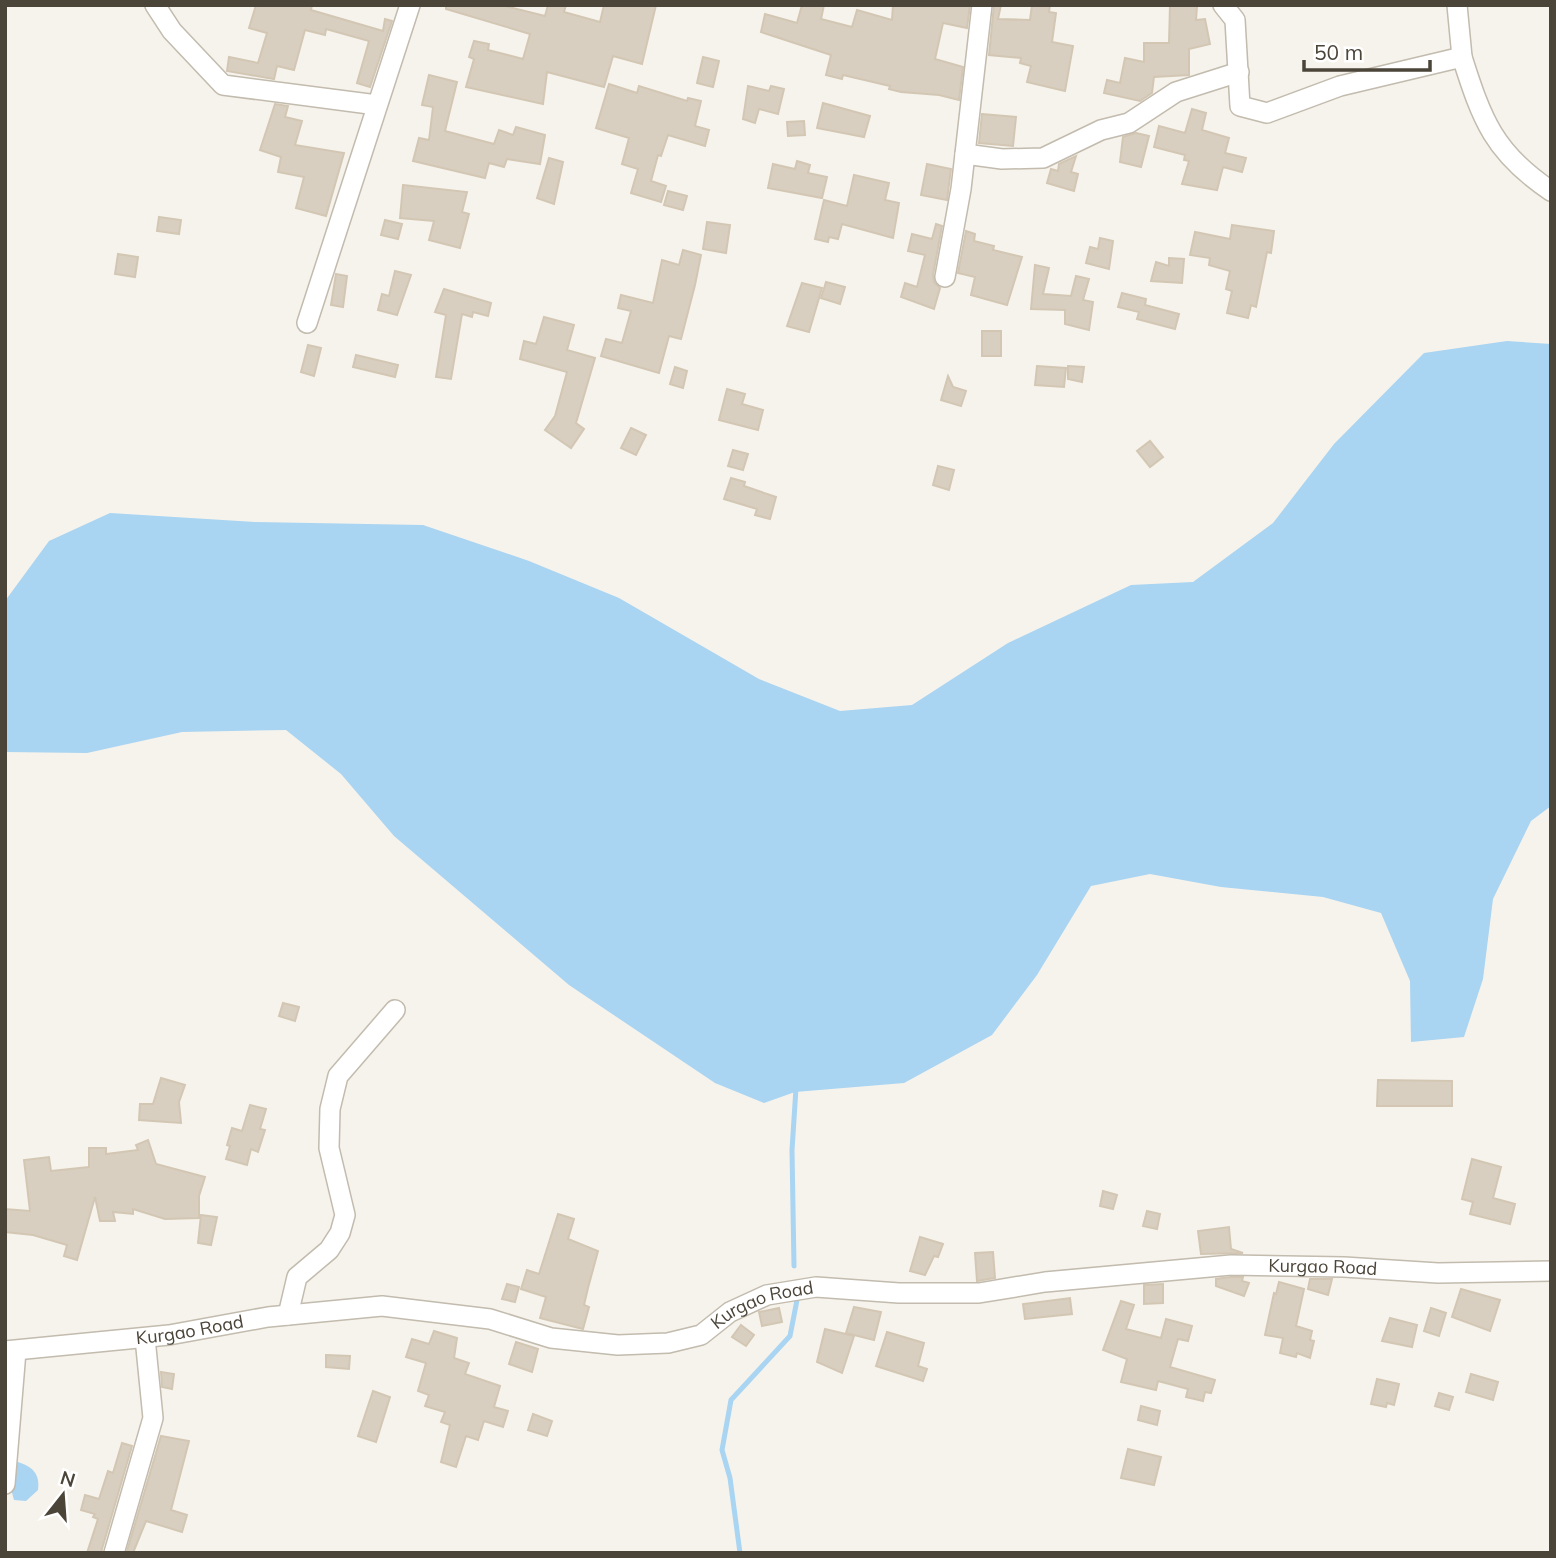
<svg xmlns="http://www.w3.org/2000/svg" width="1556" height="1558" viewBox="0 0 1556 1558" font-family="Mulish,sans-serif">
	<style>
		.water { fill: #a9d4f2 }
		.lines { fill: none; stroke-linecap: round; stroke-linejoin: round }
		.stream { stroke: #a9d4f2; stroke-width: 5 }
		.building { fill: #d8cfc1; stroke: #d3c7b4; stroke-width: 2 }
		.minor-casing { stroke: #c2bbae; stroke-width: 22 }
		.minor { stroke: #fff; stroke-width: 19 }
		.labels { text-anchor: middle; stroke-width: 5; stroke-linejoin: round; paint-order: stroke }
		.street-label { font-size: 18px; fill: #4b4439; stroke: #fff }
	</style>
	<rect width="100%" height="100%" fill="#f6f3ec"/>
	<g class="water">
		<polygon points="1507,341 1551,344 1551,806 1531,821 1493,899 1483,979 1464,1037 1411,1042 1410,981 1381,913 1323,897 1221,887 1150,874 1091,886 1037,975 992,1035 904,1083 795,1092 764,1103 715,1083 569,985 394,836 341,774 286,730 182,732 87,753 5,752 5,601 49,541 110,513 255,522 423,525 529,561 619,598 759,679 840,711 912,705 1008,643 1131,585 1193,582 1273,523 1334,444 1424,353"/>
		<path d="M 18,1462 C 33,1467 40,1474 38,1490 L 26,1501 L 14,1500 L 10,1485 L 12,1467 Z"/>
	</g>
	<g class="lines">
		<g class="stream">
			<polyline points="794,1266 792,1150 796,1088"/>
			<polyline points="740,1553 730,1478 722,1450 731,1400 790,1336 797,1300"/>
		</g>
	</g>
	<g class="building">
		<polygon points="256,5 312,5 311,10 383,31 385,19 392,21 370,87 357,83 369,41 326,29 325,35 305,30 294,70 277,66 274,79 227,71 229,57 258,63 267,33 249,28"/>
		<polygon points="446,5 501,5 545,16 548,5 566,5 564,12 600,22 604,5 656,5 642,64 613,56 604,87 547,72 543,104 466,87 474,59 469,57 474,41 489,44 488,50 523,59 530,34 446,9"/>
		<polygon points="802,5 824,5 821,19 852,27 857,10 892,20 893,5 970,5 967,28 943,23 935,59 963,67 959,100 939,95 901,92 889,89 890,86 843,75 842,79 826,75 831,55 761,32 765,14 797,23"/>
		<polygon points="994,5 1001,5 998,19 1030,20 1032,5 1050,5 1049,12 1056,13 1052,42 1073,46 1065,91 1027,82 1031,66 1020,63 1021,58 989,55"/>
		<polygon points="1170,5 1197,6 1196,20 1205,19 1210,44 1189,49 1189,75 1154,77 1152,93 1140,101 1104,93 1107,80 1120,83 1125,58 1144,62 1144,43 1169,43"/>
		<polygon points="703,57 719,61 713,87 697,83"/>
		<polygon points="429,75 457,82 445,131 494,144 499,130 513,135 516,127 545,135 540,164 507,159 504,167 489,163 485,178 413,161 419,138 429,140 433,107 422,105"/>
		<polygon points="609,84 637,93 639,86 687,101 688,98 701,101 695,126 709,130 705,146 668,135 661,156 658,155 651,181 666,186 661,202 631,193 638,169 622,164 629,138 596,128"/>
		<polygon points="748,86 769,91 771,86 784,89 778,114 759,109 755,123 743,119"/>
		<polygon points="823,103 870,116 864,137 817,128"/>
		<polygon points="275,104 288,106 285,117 302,121 295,145 344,153 326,216 296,208 304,177 278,172 281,157 260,150"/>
		<polygon points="1192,109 1206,113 1202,130 1229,138 1225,153 1246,158 1242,172 1223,167 1217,190 1182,184 1189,161 1184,160 1185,155 1154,147 1159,126 1185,133"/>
		<polygon points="982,114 1016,117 1013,146 979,143"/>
		<polygon points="804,121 805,135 788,136 787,122"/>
		<polygon points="1136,133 1149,136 1141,167 1120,162 1123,137"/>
		<polygon points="1076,156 1071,172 1078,174 1074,191 1047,183 1051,169 1058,171 1059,164"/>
		<polygon points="549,158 563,162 554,204 537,198"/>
		<polygon points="797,161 810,165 808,173 827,177 822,198 768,188 773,164 795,169"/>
		<polygon points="927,164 951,169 947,200 921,195"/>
		<polygon points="854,175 889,183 885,200 899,203 893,238 842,224 838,239 829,237 828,242 815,239 824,200 847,206"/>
		<polygon points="403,185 467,192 462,212 469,214 460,248 429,240 434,221 400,218"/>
		<polygon points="668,191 687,196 683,210 664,205"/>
		<polygon points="159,217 181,220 179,234 157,231"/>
		<polygon points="385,220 402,224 398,239 381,235"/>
		<polygon points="707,222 730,225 726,253 703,249"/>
		<polygon points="936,224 942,226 933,275 934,282 940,288 934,309 901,297 905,283 917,287 925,255 908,251 912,234 932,239"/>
		<polygon points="1232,225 1274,231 1271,253 1267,252 1256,307 1251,305 1248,318 1227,313 1232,291 1226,289 1230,271 1209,265 1210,258 1190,255 1195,232 1230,239"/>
		<polygon points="966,231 975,234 974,241 994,246 993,250 1022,257 1007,305 971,295 975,277 958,273"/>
		<polygon points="1100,238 1113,241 1109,269 1086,263 1090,247 1098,249"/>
		<polygon points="683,250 701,255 695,285 681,339 669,336 659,373 601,356 606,339 622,343 631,311 618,308 621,295 653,303 662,260 679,265"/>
		<polygon points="118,254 138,257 135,277 115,274"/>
		<polygon points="1169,258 1184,259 1182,283 1151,281 1156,262 1169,266"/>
		<polygon points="1035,265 1049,268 1043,294 1071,296 1076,276 1089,279 1083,300 1093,302 1089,330 1065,324 1065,310 1031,309"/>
		<polygon points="395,271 411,275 397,315 378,310 382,294 389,296"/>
		<polygon points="336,274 347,276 343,307 331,305"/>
		<polygon points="826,282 845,287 840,304 821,298"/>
		<polygon points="802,283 822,288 809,332 787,326"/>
		<polygon points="444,289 491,303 488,316 473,312 472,317 462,314 451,379 436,377 446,315 435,312"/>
		<polygon points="1122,293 1146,299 1145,305 1179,314 1175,329 1137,319 1139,312 1118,307"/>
		<polygon points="544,317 574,325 567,350 595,358 576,423 584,429 571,448 545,430 555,416 567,372 520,359 524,341 536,344"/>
		<rect x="982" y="331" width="19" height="25"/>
		<polygon points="308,345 321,348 314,376 301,372"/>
		<polygon points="356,355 398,365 395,377 353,367"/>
		<polygon points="1037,366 1066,368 1064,387 1035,385"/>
		<polygon points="1068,366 1084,367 1082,382 1068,379"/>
		<polygon points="675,367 687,371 683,388 670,384"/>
		<polygon points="948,376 953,387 966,391 961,406 941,400"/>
		<polygon points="727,389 745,394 742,404 763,410 758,430 719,420"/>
		<polygon points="631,428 646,435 636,455 621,448"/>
		<polygon points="1150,441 1163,457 1150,467 1137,451"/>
		<polygon points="733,450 748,454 743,470 728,466"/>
		<polygon points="938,466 954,470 949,490 933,485"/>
		<polygon points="731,478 745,482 744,486 776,497 770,519 755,515 757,509 724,499"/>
		<polygon points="283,1003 299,1007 295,1021 279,1016"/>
		<polygon points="161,1078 185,1085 179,1102 181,1123 139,1120 140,1104 153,1104"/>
		<polygon points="1378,1080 1452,1081 1452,1106 1377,1106"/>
		<polygon points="250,1105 266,1109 260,1129 265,1130 258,1152 251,1149 247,1165 226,1159 230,1146 227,1145 232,1128 242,1131"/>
		<polygon points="148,1140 156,1164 205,1177 199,1196 199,1218 165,1219 133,1209 133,1214 113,1212 115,1221 100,1221 95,1197 77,1260 64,1256 67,1245 33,1235 5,1232 5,1209 30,1211 24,1160 49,1157 51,1171 89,1167 89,1148 106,1148 106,1154 138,1150 136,1145"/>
		<polygon points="1472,1159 1501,1167 1493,1198 1515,1204 1510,1224 1470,1214 1473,1202 1462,1199"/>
		<polygon points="1103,1191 1117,1195 1113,1209 1100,1206"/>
		<polygon points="1147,1211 1160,1214 1157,1229 1143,1226"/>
		<polygon points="558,1214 574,1219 568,1239 598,1251 588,1288 584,1305 589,1307 583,1329 540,1318 546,1297 521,1289 527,1270 539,1274"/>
		<polygon points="201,1215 217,1217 211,1245 198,1243"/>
		<polygon points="1229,1227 1231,1249 1243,1253 1201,1254 1198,1231"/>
		<polygon points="920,1237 943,1244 938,1257 934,1256 925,1275 910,1271"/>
		<polygon points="993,1252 995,1278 977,1281 975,1253"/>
		<polygon points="1231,1277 1243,1277 1242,1281 1249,1283 1244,1296 1216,1286 1216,1279"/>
		<polygon points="1310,1279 1332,1279 1328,1295 1308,1289"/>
		<polygon points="1279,1282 1304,1289 1296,1326 1312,1331 1310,1340 1314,1341 1310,1358 1297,1353 1296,1357 1280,1353 1283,1338 1265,1335 1274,1293 1276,1294"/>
		<polygon points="507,1284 519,1287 515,1302 502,1299"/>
		<polygon points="1163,1284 1163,1303 1144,1304 1144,1285"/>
		<polygon points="1461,1289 1500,1300 1490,1331 1452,1317"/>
		<polygon points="1070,1298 1072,1314 1025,1319 1023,1304"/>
		<polygon points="1121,1301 1134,1305 1126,1329 1161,1338 1166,1319 1192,1326 1188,1341 1178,1339 1170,1367 1215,1380 1211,1393 1205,1392 1203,1401 1186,1397 1188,1389 1158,1381 1156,1390 1121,1382 1127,1359 1103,1350"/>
		<polygon points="854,1307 881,1312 874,1340 846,1333"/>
		<polygon points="779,1308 782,1322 762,1326 759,1312"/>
		<polygon points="1431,1308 1446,1313 1439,1336 1424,1331"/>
		<polygon points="1390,1318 1417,1325 1412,1347 1382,1341"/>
		<polygon points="741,1325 754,1335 746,1346 732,1337"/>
		<polygon points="825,1329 854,1336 842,1373 817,1362"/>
		<polygon points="434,1331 457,1338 454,1358 469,1363 465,1374 500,1386 494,1407 508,1411 503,1427 484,1421 478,1440 466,1436 456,1467 441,1462 450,1425 441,1422 445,1412 425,1406 429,1395 418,1391 426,1363 406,1357 412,1339 429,1344"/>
		<polygon points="887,1332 924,1343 918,1366 927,1369 923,1381 876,1366"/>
		<polygon points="516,1342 538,1349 532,1372 509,1364"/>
		<polygon points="326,1355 350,1356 349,1369 326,1367"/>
		<polygon points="161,1372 174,1374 172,1389 162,1387"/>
		<polygon points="1471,1374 1498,1382 1493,1400 1466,1392"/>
		<polygon points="1377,1379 1399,1384 1394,1405 1387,1403 1386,1407 1371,1404"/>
		<polygon points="373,1391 390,1397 376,1442 358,1436"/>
		<polygon points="1439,1393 1453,1397 1449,1410 1435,1406"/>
		<polygon points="1141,1406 1160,1411 1157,1425 1138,1420"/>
		<polygon points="533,1414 552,1421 547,1436 528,1430"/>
		<polygon points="161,1436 189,1441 171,1510 187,1515 182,1532 146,1521 133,1553 127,1551"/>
		<polygon points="122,1443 132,1446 102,1549 101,1553 87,1553 98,1519 93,1517 95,1514 81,1510 85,1495 99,1499 108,1471 113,1473"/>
		<polygon points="1128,1449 1161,1457 1154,1485 1121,1478"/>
	</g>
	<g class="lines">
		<g class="minor-casing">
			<g id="minor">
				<polyline points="155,5 172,31 223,85 377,105"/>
				<polyline points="1223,5 1235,20 1240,106 1267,113 1340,86 1462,57 1457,5"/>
				<path d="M 1462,57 C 1482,120 1494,153 1551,191"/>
				<polyline points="965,154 1002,159 1043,158 1101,130 1129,123 1176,92 1239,72"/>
				<polyline points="945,277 961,189 982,5"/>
				<polyline points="307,323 410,5"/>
				<polyline points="288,1315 297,1277 329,1250 340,1233 345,1215 329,1148 330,1109 338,1076 395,1010"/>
				<path id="s1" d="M 5,1351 L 169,1335 L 268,1317 L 382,1306 L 490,1319 L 551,1338 L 618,1345 L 668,1343 L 701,1335 L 730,1312 L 767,1295 L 816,1287 L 899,1293 L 979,1293 L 1045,1282 L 1231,1265 L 1344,1267 L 1438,1273 L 1551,1271"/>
				<polyline points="5,1484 16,1351"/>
				<polyline points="114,1553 153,1418 145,1338"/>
			</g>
		</g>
		<use href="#minor" class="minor"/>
	</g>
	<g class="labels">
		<g class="street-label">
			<text dy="6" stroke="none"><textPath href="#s1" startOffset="1340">Kurgao Road</textPath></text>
			<text dy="6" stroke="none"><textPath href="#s1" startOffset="774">Kurgao Road</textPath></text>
			<text dy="6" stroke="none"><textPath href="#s1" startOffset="186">Kurgao Road</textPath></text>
		</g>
	</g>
	<rect width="1556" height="1558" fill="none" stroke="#4b4439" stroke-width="14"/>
	<g transform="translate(63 1495) rotate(17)" stroke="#ffffff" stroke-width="5" paint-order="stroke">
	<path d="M0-5L12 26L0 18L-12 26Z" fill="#4b4439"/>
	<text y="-10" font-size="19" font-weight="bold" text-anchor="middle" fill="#4b4439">N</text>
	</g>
	<path d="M1304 60v10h126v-10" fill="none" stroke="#4b4439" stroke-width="3.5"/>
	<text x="1314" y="60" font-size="21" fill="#4b4439" stroke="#ffffff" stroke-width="5" paint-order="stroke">50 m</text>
</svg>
